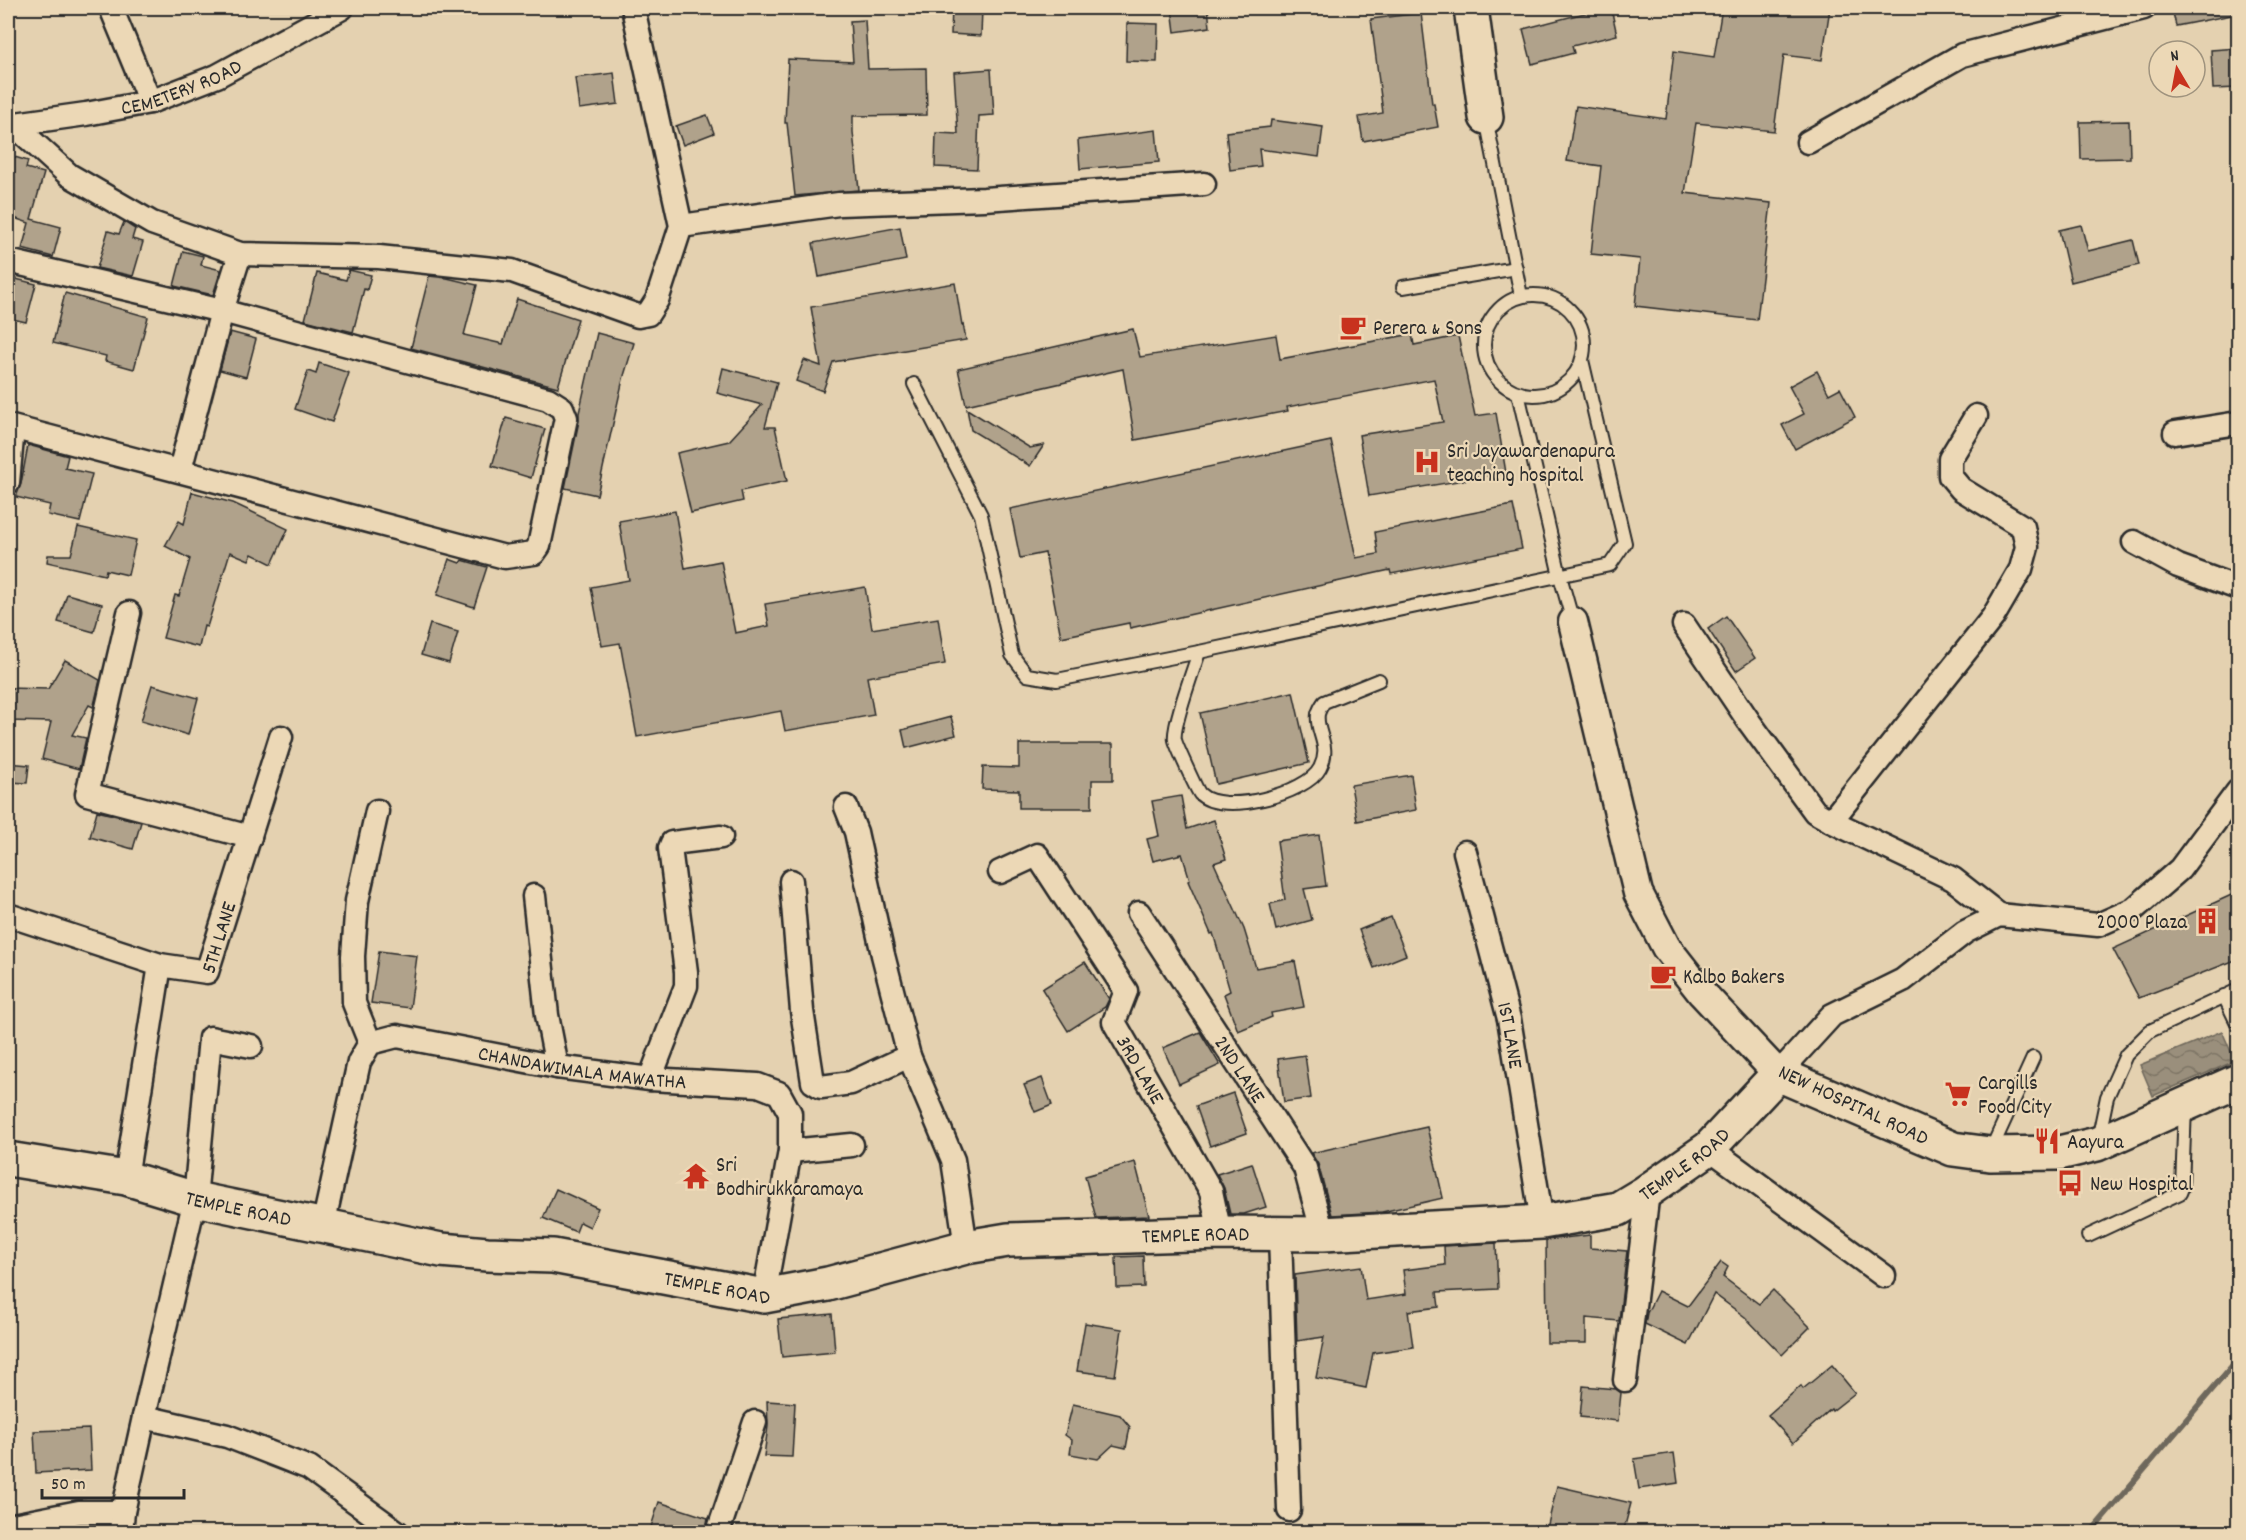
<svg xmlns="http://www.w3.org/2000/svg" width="2246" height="1540" viewBox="0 0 2246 1540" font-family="Dekko,sans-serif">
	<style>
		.water { fill: url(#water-waves); stroke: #6e675b; stroke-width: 1.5 }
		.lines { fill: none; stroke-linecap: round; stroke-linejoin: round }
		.stream { stroke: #6e675b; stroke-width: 6 }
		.building { fill: #b0a28b; stroke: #2b2b2b; stroke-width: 1.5 }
		.service-casing { stroke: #2b2b2b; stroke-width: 16 }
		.minor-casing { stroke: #2b2b2b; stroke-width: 27 }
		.tertiary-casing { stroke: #2b2b2b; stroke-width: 33 }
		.secondary-casing { stroke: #2b2b2b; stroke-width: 38 }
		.primary-casing { stroke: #2b2b2b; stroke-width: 38 }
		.service { stroke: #ecd8b6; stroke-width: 12 }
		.minor { stroke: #ecd8b6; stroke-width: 22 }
		.tertiary { stroke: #ecd8b6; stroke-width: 28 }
		.secondary { stroke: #ecd8b6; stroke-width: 33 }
		.primary { stroke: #ecd8b6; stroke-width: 33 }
		.labels { text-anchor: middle; stroke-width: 4.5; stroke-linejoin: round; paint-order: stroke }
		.street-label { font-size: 21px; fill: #2b2b2b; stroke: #ecd8b6 }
		.poi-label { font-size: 21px; fill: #2b2b2b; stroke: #ecd8b6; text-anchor: start }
	</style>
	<defs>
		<pattern id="water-waves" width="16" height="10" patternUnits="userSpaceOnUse" patternTransform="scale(1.5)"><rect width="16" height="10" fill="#9a8f7b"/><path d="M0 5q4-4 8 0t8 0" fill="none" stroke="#7e7565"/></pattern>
	</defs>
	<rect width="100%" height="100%" fill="#e4d1b0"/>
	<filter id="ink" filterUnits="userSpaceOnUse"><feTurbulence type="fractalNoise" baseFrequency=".0167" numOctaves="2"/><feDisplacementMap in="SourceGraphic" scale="12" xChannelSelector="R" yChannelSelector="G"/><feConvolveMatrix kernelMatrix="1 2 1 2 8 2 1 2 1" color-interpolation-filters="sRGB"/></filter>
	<g filter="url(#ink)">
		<polygon class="water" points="2222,1031 2235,1061 2153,1096 2140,1065"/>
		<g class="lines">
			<polyline class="stream" points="2091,1532 2238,1359"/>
		</g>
		<g class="building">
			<polygon points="952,8 982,8 981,36 951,34"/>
			<polygon points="1172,8 1208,8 1210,27 1175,32"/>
			<polygon points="1604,8 1611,8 1617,35 1572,46 1574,53 1532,64 1523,29"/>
			<polygon points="1722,8 1830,8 1822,60 1784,55 1774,131 1696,123 1685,193 1771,203 1757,320 1635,306 1640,259 1591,254 1601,166 1567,161 1576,106 1666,119 1674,51 1714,57"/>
			<polygon points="2172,8 2232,8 2232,15 2176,26"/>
			<polygon points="1421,13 1432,104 1434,104 1438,127 1363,141 1359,117 1383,113 1371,19"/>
			<polygon points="865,20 868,69 926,68 927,115 853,116 853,132 859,190 795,196 787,123 785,123 788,59 853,62 850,21"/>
			<polygon points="1127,23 1158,24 1157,62 1126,61"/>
			<polygon points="2238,48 2238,88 2213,89 2211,50"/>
			<polygon points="991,69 994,115 979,116 977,169 935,167 936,133 958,134 954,72"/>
			<polygon points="614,73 618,104 579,109 575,78"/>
			<polygon points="707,115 714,133 683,145 676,126"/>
			<polygon points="1271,120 1323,127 1319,157 1259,149 1261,166 1230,170 1226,132 1270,127"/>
			<polygon points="2129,121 2130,158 2081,159 2080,122"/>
			<polygon points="1156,130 1159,162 1080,169 1078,140"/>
			<polygon points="8,155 28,161 26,168 44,173 31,219 61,227 53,257 22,249 29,223 8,216"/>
			<polygon points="124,222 135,229 132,239 143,242 133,276 97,268 108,231 119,234"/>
			<polygon points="2081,225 2088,251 2133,240 2139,265 2071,282 2059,230"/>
			<polygon points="900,227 906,260 819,277 813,243"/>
			<polygon points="183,251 203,256 201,265 221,270 213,295 174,286"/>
			<polygon points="349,270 371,275 367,290 364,289 353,332 305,320 317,273 346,280"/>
			<polygon points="429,276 447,278 477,285 464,335 503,344 517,299 578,319 558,387 411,348"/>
			<polygon points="8,277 36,284 26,322 8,318"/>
			<polygon points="955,283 962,325 963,324 966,340 833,362 823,391 796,381 804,360 821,366 811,307"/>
			<polygon points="65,293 148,317 134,369 105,361 106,356 53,343"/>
			<polygon points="1133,329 1140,357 1276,335 1280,359 1412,334 1414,345 1458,336 1475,416 1496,413 1506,473 1369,496 1359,435 1443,422 1434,379 1287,407 1288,411 1135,440 1123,369 966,405 958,369"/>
			<polygon points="230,332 256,339 246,377 220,370"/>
			<polygon points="597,333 634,343 623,379 597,495 565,488 579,421 579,413"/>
			<polygon points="319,363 349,373 332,422 295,409 308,371 316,374"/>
			<polygon points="723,368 777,382 765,427 775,427 787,481 741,491 743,501 691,513 677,453 729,441 762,405 717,393"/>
			<polygon points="1817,371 1829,394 1840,388 1855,417 1795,449 1782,425 1804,414 1789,386"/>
			<polygon points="967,409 1030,448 1044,445 1030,466 971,430"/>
			<polygon points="506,418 545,429 531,478 492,466"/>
			<polygon points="1331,441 1356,558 1378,554 1375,532 1513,505 1522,549 1391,574 1390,570 1130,628 1129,623 1061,637 1045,553 1020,558 1010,509"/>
			<polygon points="28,445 68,456 65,468 92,474 80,522 48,515 50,505 16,497 21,484"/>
			<polygon points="192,492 233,503 288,529 272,564 252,554 249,560 230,552 207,627 204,626 199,647 163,638 175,595 179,596 190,559 165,546 179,521 184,524"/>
			<polygon points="675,511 685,568 721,561 735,633 769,626 765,604 865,587 872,629 938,618 945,664 867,677 874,715 785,731 781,711 637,737 620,643 602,646 591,587 629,580 619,521"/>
			<polygon points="78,527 136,540 128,575 106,570 105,575 47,562 48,555 71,555"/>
			<polygon points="449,559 460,563 462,560 487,567 474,607 437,595"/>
			<polygon points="67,594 102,604 94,632 58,622"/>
			<polygon points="1726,616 1755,658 1736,671 1708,629"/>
			<polygon points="430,624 458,632 449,663 421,655"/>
			<polygon points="65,660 100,680 94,705 93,707 89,705 72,735 86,738 79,769 42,759 51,722 8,721 8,688 48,689"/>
			<polygon points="152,685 198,698 188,735 141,721"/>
			<polygon points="1293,692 1309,763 1216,784 1200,713"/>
			<polygon points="951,717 956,735 906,748 902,730"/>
			<polygon points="1019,744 1113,744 1113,780 1092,780 1092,808 1019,808 1019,790 982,789 983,767 1019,768"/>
			<polygon points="8,763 29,765 27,783 8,782"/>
			<polygon points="1411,775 1416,810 1357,821 1351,785"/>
			<polygon points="1181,796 1187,829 1214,820 1226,859 1214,863 1244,929 1256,968 1295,961 1304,1007 1271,1013 1272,1017 1238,1031 1224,994 1230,991 1213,933 1211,934 1188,881 1190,880 1182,854 1153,861 1147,839 1159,836 1152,801"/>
			<polygon points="97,811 141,822 133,849 90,837"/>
			<polygon points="1319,835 1326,886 1304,889 1312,920 1276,930 1270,904 1285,900 1277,841"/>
			<polygon points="2238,892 2238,959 2139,998 2113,949"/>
			<polygon points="1391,917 1406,955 1374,968 1359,930"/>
			<polygon points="379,951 417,956 410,1008 371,1003"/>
			<polygon points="1085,962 1109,999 1105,1007 1068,1031 1042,989"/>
			<polygon points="1200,1032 1220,1065 1179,1084 1163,1048"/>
			<polygon points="1305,1055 1311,1098 1284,1102 1278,1059"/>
			<polygon points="1042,1078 1052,1105 1035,1112 1024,1085"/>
			<polygon points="1233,1093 1247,1133 1210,1146 1196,1106"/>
			<polygon points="1427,1127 1443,1198 1382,1212 1332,1215 1318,1164 1311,1153"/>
			<polygon points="1135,1162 1149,1216 1096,1218 1085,1176"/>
			<polygon points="1252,1163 1266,1207 1244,1214 1230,1214 1224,1188 1217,1174"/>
			<polygon points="556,1189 598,1208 590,1227 580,1222 576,1232 543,1218"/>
			<polygon points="1590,1235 1590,1248 1627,1251 1619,1321 1586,1318 1586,1343 1547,1343 1546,1240"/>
			<polygon points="1496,1243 1498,1289 1437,1292 1439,1307 1408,1311 1413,1347 1373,1353 1366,1388 1316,1378 1324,1337 1297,1341 1295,1275 1361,1266 1366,1300 1406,1294 1403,1270 1445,1265 1444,1246"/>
			<polygon points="1143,1256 1144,1287 1117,1288 1116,1257"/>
			<polygon points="1721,1262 1728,1267 1723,1277 1759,1304 1773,1290 1810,1327 1782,1355 1745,1317 1714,1294 1688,1345 1645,1324 1647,1313 1658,1291 1688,1306"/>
			<polygon points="832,1314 835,1352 782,1357 778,1319"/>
			<polygon points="1085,1323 1122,1329 1115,1376 1077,1371"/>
			<polygon points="1832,1365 1855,1393 1832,1411 1831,1409 1793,1443 1768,1415 1801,1386 1803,1389"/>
			<polygon points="1583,1386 1616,1389 1621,1393 1618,1421 1580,1417"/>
			<polygon points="767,1401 795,1403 792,1457 764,1456 768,1426"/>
			<polygon points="1073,1404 1120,1415 1130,1427 1126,1448 1113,1445 1098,1459 1070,1454 1072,1440 1065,1435"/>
			<polygon points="89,1429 91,1470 36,1473 34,1431"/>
			<polygon points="1674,1453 1678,1483 1639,1489 1634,1459"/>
			<polygon points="1557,1486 1631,1503 1623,1533 1546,1533"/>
			<polygon points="659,1502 708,1518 705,1533 649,1533"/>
		</g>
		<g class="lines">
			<g class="service-casing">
				<g id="service">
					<polyline points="1486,118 1521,296"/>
					<polyline points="1403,287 1516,268"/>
					<circle cx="1534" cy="345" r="50"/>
					<polyline points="914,384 981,515 1012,655 1027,675 1057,680 1199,652 1610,565 1625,543 1582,360"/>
					<polyline points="1518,393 1560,576 1573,622"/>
					<path d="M 1199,652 C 1194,668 1172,727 1175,740 C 1176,745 1197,791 1200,794 C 1222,816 1307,794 1320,768 C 1332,746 1315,732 1318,714 C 1319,710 1322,705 1324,702 L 1379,680"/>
					<polyline points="2224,996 2238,1025"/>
					<polyline points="2098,1140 2107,1097 2126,1055 2150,1031 2238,990"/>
					<polyline points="1991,1150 2033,1058"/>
					<polyline points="2088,1236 2180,1193 2182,1188 2185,1106"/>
				</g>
			</g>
			<g class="minor-casing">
				<g id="minor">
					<polyline points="111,8 150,102"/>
					<path id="s1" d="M 8,125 L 86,114 L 150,102 L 217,76 L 342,8"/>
					<polyline points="14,125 69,175 152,223 240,254 379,257 512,271 638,316 648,314 657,300 681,226 633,8"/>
					<polyline points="1808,142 1962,55 2144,8"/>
					<polyline points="681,226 839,204 984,199 1204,184"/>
					<polyline points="8,261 222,311 548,399 562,408 566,418 539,546 534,553 505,557 8,426"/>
					<polyline points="1976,416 1950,459 1950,476 1961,489 2023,527 2027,547 2021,569 1993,617 1831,821 1953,879 1999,915"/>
					<polyline points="2175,433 2238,423"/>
					<polyline points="180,470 222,311 240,254"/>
					<polyline points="8,482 13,428"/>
					<polyline points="2134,542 2178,566 2238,588"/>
					<polyline points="129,613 87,794 250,837"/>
					<polyline points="1684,625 1750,723 1815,812 1831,821"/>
					<polyline points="846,807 856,832 883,955 909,1056 953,1160 966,1247"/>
					<path id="s2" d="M 1465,852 L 1509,1019 L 1542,1222"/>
					<path id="s3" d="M 1000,872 L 1037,855 L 1126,991 L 1114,1022 L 1211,1191 L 1220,1233"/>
					<polyline points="791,881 802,1011 813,1082 821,1087 851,1083 909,1056"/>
					<polyline points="534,896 547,1015 557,1067"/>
					<path id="s4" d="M 1139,913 L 1305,1168 L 1323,1234"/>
					<path id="s5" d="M 8,915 L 160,965 L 207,972 L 281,737"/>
					<polyline points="370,1043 354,1003 353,956 357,901 377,811"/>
					<polyline points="1778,1074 1832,1015 1903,980 1965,932 1999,915 2098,925 2134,909 2180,869 2238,791"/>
					<polyline points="650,1079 686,986 686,972 670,848 672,843 721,837"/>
					<polyline points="1709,1148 1884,1276"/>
					<polyline points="790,1151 852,1145"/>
					<polyline points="126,1178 160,965"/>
					<path id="s6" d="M 323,1226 L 359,1062 L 370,1043 L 397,1036 L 557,1067 L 650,1079 L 758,1085 L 779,1093 L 790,1113 L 790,1151 L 764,1296"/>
					<polyline points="1280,1235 1289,1510"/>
					<polyline points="1625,1380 1647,1200 1643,1194"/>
					<polyline points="144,1417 227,1436 309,1468 397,1532"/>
					<polyline points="8,1526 79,1512 123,1512"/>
					<polyline points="121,1532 123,1512 144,1417 195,1199 210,1038 251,1046"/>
					<polyline points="718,1532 755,1422"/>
				</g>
			</g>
			<g class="tertiary-casing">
				<polyline id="tertiary" points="1573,622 1638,893 1666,947 1702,993 1778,1074"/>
			</g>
			<g class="secondary-casing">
				<polyline id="secondary" points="1471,8 1486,117"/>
			</g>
			<g class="primary-casing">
				<g id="primary">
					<path id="s7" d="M 8,1159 L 126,1178 L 195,1199 L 441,1250 L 487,1254 L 553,1256 L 764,1296 L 828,1284 L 966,1247 L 1008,1240 L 1220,1233 L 1323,1234 L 1542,1222 L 1618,1209 L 1643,1194 L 1709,1148 L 1778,1074 L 1953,1149 L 1990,1154 L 2059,1153 L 2097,1144 L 2238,1081"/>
				</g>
			</g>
			<use href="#service" class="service"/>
			<use href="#minor" class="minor"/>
			<use href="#tertiary" class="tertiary"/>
			<use href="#secondary" class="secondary"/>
			<use href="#primary" class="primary"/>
		</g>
	</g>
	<defs>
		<g id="cafe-bare" transform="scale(2.07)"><path d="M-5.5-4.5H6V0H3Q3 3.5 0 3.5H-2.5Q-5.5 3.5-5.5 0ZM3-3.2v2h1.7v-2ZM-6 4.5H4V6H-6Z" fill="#c8321e" stroke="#ecd8b6" stroke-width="2.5" paint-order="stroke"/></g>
		<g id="hospital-bare" transform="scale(2.07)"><path d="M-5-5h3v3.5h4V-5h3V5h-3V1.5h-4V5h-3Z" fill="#c8321e" stroke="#ecd8b6" stroke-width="2.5" paint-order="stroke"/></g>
		<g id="building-bare" transform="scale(2.07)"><path d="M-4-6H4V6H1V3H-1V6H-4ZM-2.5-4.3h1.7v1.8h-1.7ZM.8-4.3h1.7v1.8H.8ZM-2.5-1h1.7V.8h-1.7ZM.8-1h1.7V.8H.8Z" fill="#c8321e" stroke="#ecd8b6" stroke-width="2.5" paint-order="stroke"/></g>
		<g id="supermarket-bare" transform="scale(2.07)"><path d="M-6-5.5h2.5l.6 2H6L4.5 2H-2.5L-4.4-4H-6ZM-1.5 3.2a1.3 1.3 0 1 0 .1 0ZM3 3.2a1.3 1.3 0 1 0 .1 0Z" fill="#c8321e" stroke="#ecd8b6" stroke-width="2.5" paint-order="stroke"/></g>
		<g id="restaurant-bare" transform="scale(2.07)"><path d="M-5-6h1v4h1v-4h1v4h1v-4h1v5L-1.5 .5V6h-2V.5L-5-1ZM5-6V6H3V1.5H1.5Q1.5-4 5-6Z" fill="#c8321e" stroke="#ecd8b6" stroke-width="2.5" paint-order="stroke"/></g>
		<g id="temple-bare" transform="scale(2.07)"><path d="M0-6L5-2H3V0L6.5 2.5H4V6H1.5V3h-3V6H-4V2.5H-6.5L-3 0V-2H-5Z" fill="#c8321e" stroke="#ecd8b6" stroke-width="2.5" paint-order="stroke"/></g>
		<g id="bus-bare" transform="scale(2.07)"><path d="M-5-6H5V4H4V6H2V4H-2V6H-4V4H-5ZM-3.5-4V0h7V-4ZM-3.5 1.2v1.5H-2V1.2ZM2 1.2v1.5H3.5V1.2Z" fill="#c8321e" stroke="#ecd8b6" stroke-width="2.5" paint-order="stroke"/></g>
	</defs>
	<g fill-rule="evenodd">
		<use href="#cafe-bare" x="1353" y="327"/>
		<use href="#hospital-bare" x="1427" y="462"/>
		<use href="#building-bare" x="2207" y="921"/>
		<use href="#cafe-bare" x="1663" y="976"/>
		<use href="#supermarket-bare" x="1958" y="1094"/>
		<use href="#restaurant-bare" x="2047" y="1141"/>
		<use href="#temple-bare" x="696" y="1176"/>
		<use href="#bus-bare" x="2070" y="1183"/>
	</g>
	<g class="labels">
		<g class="street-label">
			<text dy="7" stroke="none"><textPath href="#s1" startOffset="178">CEMETERY ROAD</textPath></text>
			<text dy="7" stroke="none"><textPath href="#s5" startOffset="244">5TH LANE</textPath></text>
			<text dy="7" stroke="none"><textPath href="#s2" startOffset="189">1ST LANE</textPath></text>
			<text dy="7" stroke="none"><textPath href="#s6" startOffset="406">CHANDAWIMALA MAWATHA</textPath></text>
			<text dy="7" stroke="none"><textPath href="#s3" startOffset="291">3RD LANE</textPath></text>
			<text dy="7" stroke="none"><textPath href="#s4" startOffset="186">2ND LANE</textPath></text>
			<text transform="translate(1854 1104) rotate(25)" y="7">NEW HOSPITAL ROAD</text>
			<text dy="7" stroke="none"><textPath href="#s7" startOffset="1712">TEMPLE ROAD</textPath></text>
			<text dy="7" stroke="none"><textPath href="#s7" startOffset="236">TEMPLE ROAD</textPath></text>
			<text dy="7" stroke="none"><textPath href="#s7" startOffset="1208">TEMPLE ROAD</textPath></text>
			<text dy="7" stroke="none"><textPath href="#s7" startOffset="722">TEMPLE ROAD</textPath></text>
		</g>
		<g class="poi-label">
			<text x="1373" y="334">Perera &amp; Sons</text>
			<text x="1447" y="457">Sri Jayawardenapura<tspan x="1447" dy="24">teaching hospital</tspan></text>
			<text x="2187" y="928" text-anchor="end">2000 Plaza</text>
			<text x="1683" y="983">Kalbo Bakers</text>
			<text x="1978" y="1089">Cargills<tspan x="1978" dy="24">Food City</tspan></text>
			<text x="2067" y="1148">Aayura</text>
			<text x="716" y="1171">Sri<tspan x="716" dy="24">Bodhirukkaramaya</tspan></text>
			<text x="2090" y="1190">New Hospital</text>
		</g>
	</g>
	<rect width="2246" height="1540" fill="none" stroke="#ecd8b6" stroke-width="30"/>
	<rect x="15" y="15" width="2216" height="1510" fill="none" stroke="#2b2b2b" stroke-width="2" filter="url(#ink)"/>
	<g transform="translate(2177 69) rotate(350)"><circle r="28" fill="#ecd8b6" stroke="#9f937e" stroke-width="1.5"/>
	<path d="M0-4.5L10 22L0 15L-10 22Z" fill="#c8321e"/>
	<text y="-9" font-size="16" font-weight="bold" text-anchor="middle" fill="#2b2b2b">N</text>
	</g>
	<path d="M42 1489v9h142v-9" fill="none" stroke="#2b2b2b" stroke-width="3"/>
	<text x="51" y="1489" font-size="18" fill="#2b2b2b" stroke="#ecd8b6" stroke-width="4.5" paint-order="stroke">50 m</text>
</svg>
